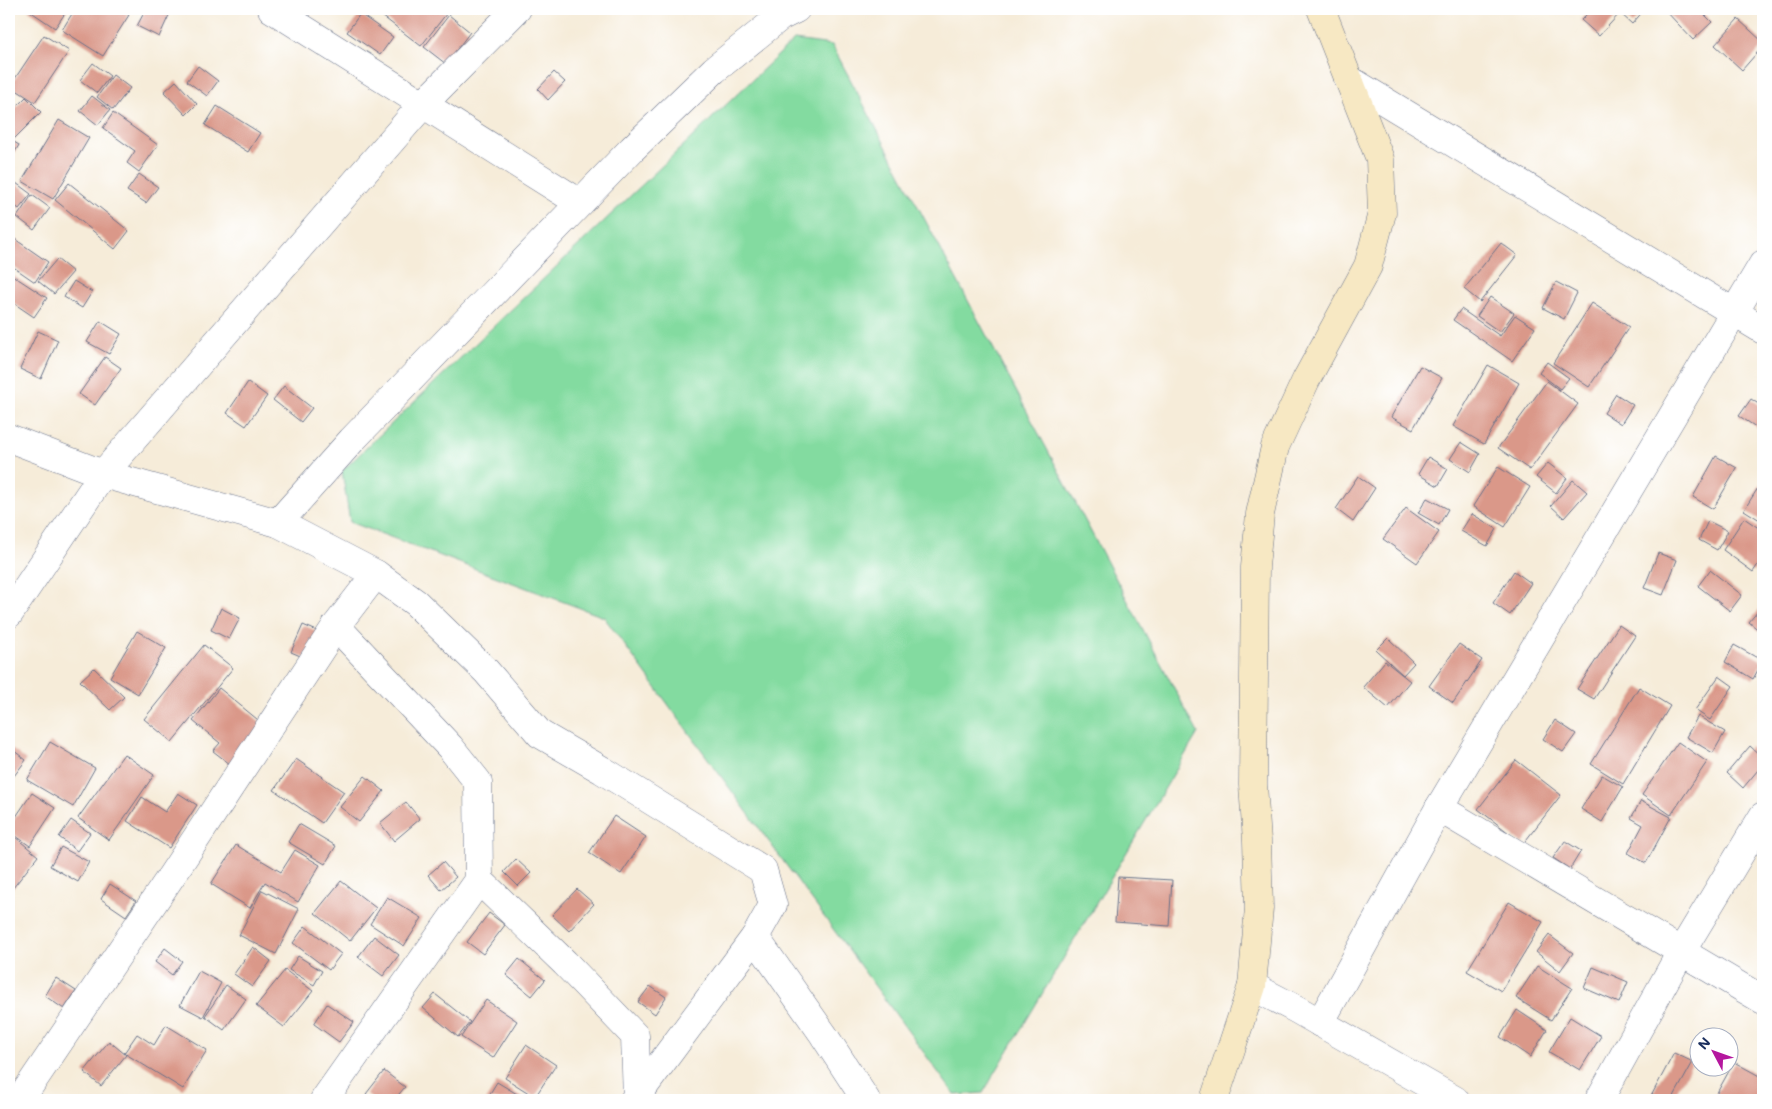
<svg xmlns="http://www.w3.org/2000/svg" width="1772" height="1109" viewBox="0 0 1772 1109" font-family="Mali,sans-serif">
	<style>
		.green { fill: #83dba0; stroke: #4f857f }
		.building { fill: #da9889 }
		.lines { fill: none; stroke-linecap: round; stroke-linejoin: round }
		.street-casing { stroke: #687189; stroke-width: 29 }
		.secondary-casing { stroke: #687189; stroke-width: 29 }
		.street { stroke: #fff; stroke-width: 28 }
		.secondary { stroke: #f7e8c3; stroke-width: 28 }
	</style>
	<rect width="100%" height="100%" fill="#fff"/>
	<filter id="ink" filterUnits="userSpaceOnUse"><feTurbulence type="fractalNoise" baseFrequency=".02" numOctaves="2"/><feDisplacementMap in="SourceGraphic" scale="10" xChannelSelector="R" yChannelSelector="G"/><feConvolveMatrix kernelMatrix="1 2 1 2 8 2 1 2 1" color-interpolation-filters="sRGB"/></filter>
	<filter id="wash" filterUnits="userSpaceOnUse"><feTurbulence type="fractalNoise" baseFrequency=".0096" numOctaves="4" result="noise"/><feDisplacementMap in="SourceGraphic" scale="20" xChannelSelector="R" yChannelSelector="G"/><feGaussianBlur stdDeviation="1.12" result="paint"/><feColorMatrix in="noise" values="0 0 0 0 0 0 0 0 0 0 0 0 0 0 0 0 0 1.4 0 .05"/><feComposite in="paint" operator="in"/></filter>
	<g filter="url(#wash)">
		<rect width="100%" height="100%" fill="#f6ecd9"/>
		<polygon class="green" points="794,40 832,45 1198,733 983,1093 955,1095 604,617 350,522 342,471"/>
		<g id="blocks">
			<g class="building">
				<polygon points="27,9 68,9 55,28"/>
				<polygon points="75,9 119,9 129,15 103,56 62,30"/>
				<polygon points="146,9 162,9 170,13 159,37 137,26"/>
				<polygon points="373,9 441,9 447,13 421,46"/>
				<polygon points="1592,9 1645,9 1632,24 1620,13 1599,36 1581,20"/>
				<polygon points="1664,9 1699,9 1712,22 1693,40"/>
				<polygon points="360,14 393,37 380,55 347,32"/>
				<polygon points="449,15 470,32 446,64 424,47"/>
				<polygon points="1738,19 1763,42 1763,46 1742,70 1715,45"/>
				<polygon points="44,35 69,51 35,102 10,86"/>
				<polygon points="93,63 110,76 97,93 80,80"/>
				<polygon points="198,66 218,81 207,96 187,81"/>
				<polygon points="554,72 565,82 548,100 538,89"/>
				<polygon points="113,75 130,88 113,110 97,97"/>
				<polygon points="176,81 197,104 186,115 164,92"/>
				<polygon points="92,96 110,110 98,125 80,111"/>
				<polygon points="26,97 41,112 14,139 9,134 9,114"/>
				<polygon points="217,106 260,133 248,152 205,125"/>
				<polygon points="113,113 158,145 139,172 127,163 135,151 103,128"/>
				<polygon points="59,120 89,138 53,199 22,181"/>
				<polygon points="9,139 19,145 9,162"/>
				<polygon points="139,174 158,187 146,203 127,191"/>
				<polygon points="16,183 31,194 19,209 9,201 9,192"/>
				<polygon points="69,183 129,231 115,249 55,200"/>
				<polygon points="32,195 50,208 34,230 17,217"/>
				<polygon points="9,235 48,262 35,282 9,264"/>
				<polygon points="1501,243 1517,255 1480,302 1464,289"/>
				<polygon points="57,259 73,272 54,294 38,281"/>
				<polygon points="9,273 47,298 34,317 9,300"/>
				<polygon points="74,281 92,292 82,308 64,297"/>
				<polygon points="1556,282 1577,293 1564,319 1543,308"/>
				<polygon points="1490,297 1514,313 1500,332 1477,316"/>
				<polygon points="1592,303 1629,327 1589,387 1553,363"/>
				<polygon points="1461,309 1500,336 1515,315 1535,328 1512,361 1453,320"/>
				<polygon points="100,321 121,334 109,354 87,342"/>
				<polygon points="38,331 58,340 41,379 20,369"/>
				<polygon points="105,357 121,368 95,405 79,394"/>
				<polygon points="1547,362 1569,378 1560,389 1539,373"/>
				<polygon points="1488,365 1519,383 1484,444 1453,426"/>
				<polygon points="1420,366 1442,378 1413,429 1391,417"/>
				<polygon points="1547,381 1578,404 1530,470 1498,448"/>
				<polygon points="248,382 267,396 246,426 227,413"/>
				<polygon points="284,386 312,408 301,422 273,400"/>
				<polygon points="1616,394 1633,405 1621,424 1604,413"/>
				<polygon points="1751,399 1763,407 1763,422 1759,429 1739,416"/>
				<polygon points="1461,442 1480,454 1470,472 1450,459"/>
				<polygon points="1716,456 1737,468 1713,509 1693,497"/>
				<polygon points="1428,457 1448,469 1438,486 1418,474"/>
				<polygon points="1548,463 1567,478 1556,493 1536,477"/>
				<polygon points="1498,467 1530,487 1505,527 1473,506"/>
				<polygon points="1358,476 1375,488 1353,522 1336,509"/>
				<polygon points="1573,480 1587,492 1564,518 1551,506"/>
				<polygon points="1763,480 1763,522 1744,510"/>
				<polygon points="1427,498 1448,509 1439,525 1418,513"/>
				<polygon points="1406,508 1439,532 1417,563 1383,539"/>
				<polygon points="1472,514 1497,529 1487,546 1461,531"/>
				<polygon points="1744,518 1763,531 1763,557 1753,572 1723,550"/>
				<polygon points="1708,521 1728,531 1717,550 1699,540"/>
				<polygon points="1658,553 1677,560 1663,595 1644,588"/>
				<polygon points="1710,570 1742,595 1730,611 1698,586"/>
				<polygon points="1514,571 1531,583 1510,615 1493,603"/>
				<polygon points="1763,605 1763,634 1749,622"/>
				<polygon points="221,608 240,618 229,639 211,630"/>
				<polygon points="303,625 317,631 305,658 291,652"/>
				<polygon points="1619,625 1635,636 1594,699 1577,689"/>
				<polygon points="137,631 166,648 138,694 110,677"/>
				<polygon points="1388,638 1414,663 1403,675 1376,650"/>
				<polygon points="1459,644 1482,660 1453,703 1429,686"/>
				<polygon points="204,645 233,668 172,742 144,719"/>
				<polygon points="1734,645 1763,661 1753,679 1725,662"/>
				<polygon points="1385,661 1410,681 1388,708 1363,687"/>
				<polygon points="94,668 124,697 110,710 80,681"/>
				<polygon points="1719,676 1733,686 1710,720 1695,710"/>
				<polygon points="1639,687 1670,706 1623,784 1591,764"/>
				<polygon points="219,688 263,724 230,764 213,751 220,743 193,721"/>
				<polygon points="1698,716 1725,732 1713,753 1686,737"/>
				<polygon points="1555,720 1576,734 1563,752 1543,739"/>
				<polygon points="50,742 95,768 73,807 27,780"/>
				<polygon points="1678,742 1707,762 1671,815 1642,795"/>
				<polygon points="1750,746 1763,758 1763,764 1743,788 1727,773"/>
				<polygon points="9,747 26,760 14,776 9,772"/>
				<polygon points="124,754 154,775 109,840 78,818"/>
				<polygon points="296,759 344,792 322,823 274,790"/>
				<polygon points="1516,760 1561,795 1523,844 1478,809"/>
				<polygon points="1602,775 1623,787 1602,822 1581,809"/>
				<polygon points="365,776 384,791 359,822 340,807"/>
				<polygon points="32,793 55,808 30,846 9,831 9,827"/>
				<polygon points="178,793 197,805 169,848 127,821 142,797 165,812"/>
				<polygon points="1641,801 1671,817 1646,863 1628,853 1643,825 1631,818"/>
				<polygon points="406,802 420,819 394,841 380,823"/>
				<polygon points="614,816 646,837 621,874 589,853"/>
				<polygon points="71,820 90,833 77,851 59,837"/>
				<polygon points="299,824 336,846 325,864 288,842"/>
				<polygon points="9,832 38,856 9,893"/>
				<polygon points="1565,841 1581,851 1570,869 1553,858"/>
				<polygon points="236,845 281,872 295,850 320,865 298,902 265,882 250,908 211,884"/>
				<polygon points="61,847 89,862 78,882 50,866"/>
				<polygon points="516,859 531,873 518,886 504,872"/>
				<polygon points="443,862 456,877 441,890 428,875"/>
				<polygon points="1118,877 1172,880 1169,926 1115,922"/>
				<polygon points="341,881 376,908 350,941 315,913"/>
				<polygon points="110,884 136,901 126,916 101,899"/>
				<polygon points="577,889 594,904 569,931 552,915"/>
				<polygon points="262,890 299,909 276,954 239,935"/>
				<polygon points="387,897 422,918 404,946 370,924"/>
				<polygon points="1509,902 1543,922 1501,991 1467,971"/>
				<polygon points="489,913 505,925 483,954 467,942"/>
				<polygon points="305,926 341,954 329,970 293,943"/>
				<polygon points="1549,935 1573,953 1560,971 1536,952"/>
				<polygon points="374,936 399,955 383,976 358,957"/>
				<polygon points="253,947 271,961 252,987 234,974"/>
				<polygon points="165,948 182,961 172,975 155,962"/>
				<polygon points="298,956 322,971 314,985 289,970"/>
				<polygon points="519,959 545,980 532,996 506,975"/>
				<polygon points="1537,966 1572,988 1551,1020 1516,998"/>
				<polygon points="1593,967 1628,982 1619,1003 1584,988"/>
				<polygon points="285,970 313,991 284,1027 256,1006"/>
				<polygon points="199,971 221,983 203,1017 180,1005"/>
				<polygon points="56,978 76,991 64,1009 45,996"/>
				<polygon points="226,985 246,999 224,1030 205,1016"/>
				<polygon points="650,986 666,997 655,1014 638,1002"/>
				<polygon points="435,994 470,1022 458,1037 423,1008"/>
				<polygon points="486,1000 517,1021 493,1058 461,1037"/>
				<polygon points="327,1004 354,1022 339,1042 314,1024"/>
				<polygon points="1517,1010 1547,1030 1530,1057 1500,1037"/>
				<polygon points="1570,1017 1601,1036 1580,1070 1549,1052"/>
				<polygon points="166,1025 207,1050 183,1089 124,1053 137,1034 154,1045"/>
				<polygon points="109,1041 126,1055 101,1086 84,1072"/>
				<polygon points="526,1045 556,1065 535,1097 505,1078"/>
				<polygon points="1674,1053 1693,1062 1672,1100 1649,1100"/>
				<polygon points="1734,1062 1763,1078 1763,1100 1713,1100"/>
				<polygon points="384,1071 405,1087 394,1100 373,1100 366,1094"/>
				<polygon points="497,1082 527,1100 486,1100"/>
			</g>
		</g>
	</g>
	<g filter="url(#ink)">
		<use href="#blocks" fill-opacity="0" stroke="#687189" stroke-width="1"/>
		<g class="lines">
			<g class="street-casing">
				<g id="street">
					<polyline points="272,9 580,203"/>
					<polyline points="1348,79 1763,330"/>
					<polyline points="9,438 103,474 278,523 376,574 336,626 172,875 20,1100"/>
					<polyline points="278,523 352,440 632,149 714,70 780,17 796,9"/>
					<polyline points="376,574 416,603 486,671 540,734 602,770 763,870 773,905 755,937 823,1034 866,1100"/>
					<polyline points="9,614 103,474 424,103 517,9"/>
					<polyline points="1439,808 1763,1000"/>
					<polyline points="479,880 565,963 635,1036 637,1100"/>
					<polyline points="1252,986 1296,1009 1455,1100"/>
					<polyline points="1320,1023 1439,808 1763,264"/>
					<polyline points="324,1100 479,880 478,782 450,747 336,626"/>
					<polyline points="634,1100 755,937"/>
					<polyline points="1599,1100 1681,952 1763,816"/>
				</g>
			</g>
			<g class="secondary-casing">
				<polyline id="secondary" points="1214,1100 1252,986 1259,908 1257,841 1253,785 1255,567 1260,514 1275,447 1306,380 1368,266 1382,213 1380,159 1321,9"/>
			</g>
			<use href="#street" class="street"/>
			<use href="#secondary" class="secondary"/>
		</g>
	</g>
	<rect width="1772" height="1109" fill="none" stroke="#fff" stroke-width="30"/>
	<g transform="translate(1714 1052) rotate(311)"><circle r="24" fill="#ffffff" stroke="#a4acbf"/>
	<path d="M0-4L9 19L0 12L-9 19Z" fill="#b5179e"/>
	<text y="-8" font-size="14" font-weight="bold" text-anchor="middle" fill="#1b2f5e">N</text>
	</g>
</svg>
